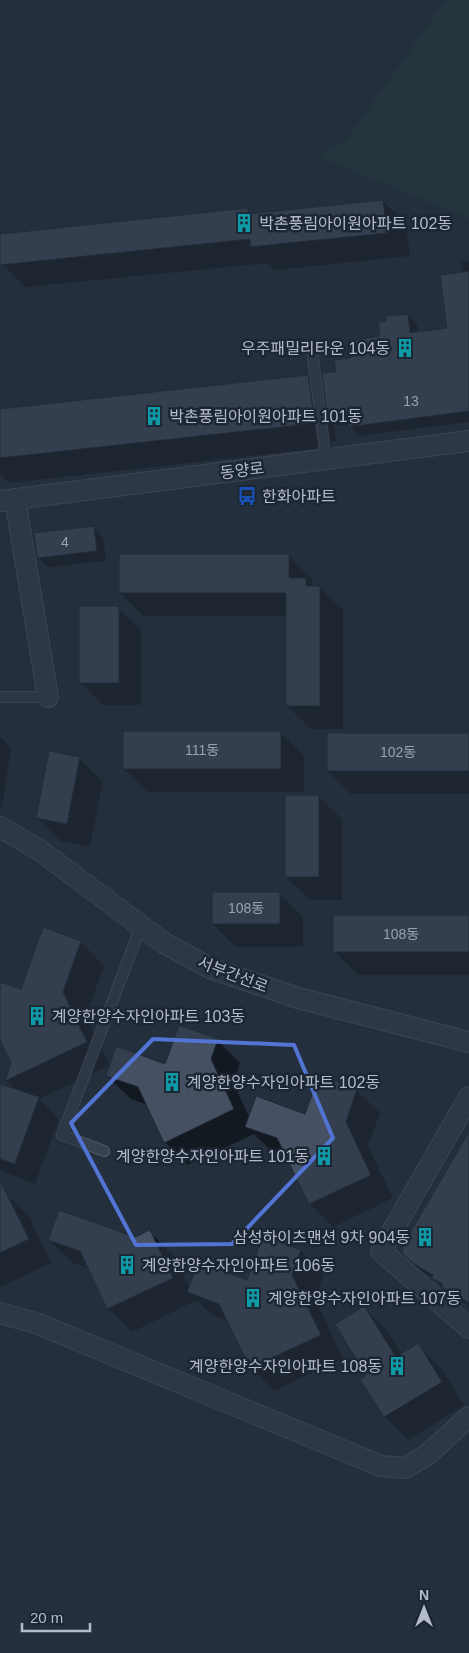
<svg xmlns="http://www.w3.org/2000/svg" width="469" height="1653" viewBox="0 0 469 1653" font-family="Arial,'Noto Sans KR',sans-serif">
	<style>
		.green { fill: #263c3f }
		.shadow { fill: #0007; fill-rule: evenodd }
		.building { fill: #455162; stroke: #1f2835 }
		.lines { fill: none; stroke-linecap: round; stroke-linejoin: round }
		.service-casing { stroke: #565f6c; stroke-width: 12 }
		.minor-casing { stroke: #565f6c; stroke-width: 22 }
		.service { stroke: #38414e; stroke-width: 10 }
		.minor { stroke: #38414e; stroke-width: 20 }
		.marked { fill: none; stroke: #5274d3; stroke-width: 4; stroke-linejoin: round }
		.labels { text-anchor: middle; stroke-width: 5; stroke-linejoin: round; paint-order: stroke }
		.number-label { font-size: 14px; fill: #98a1af }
		.poi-label { font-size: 16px; fill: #b4bcc9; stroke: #1d2633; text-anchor: start }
		.street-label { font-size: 16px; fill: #b4bcc9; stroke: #1d2633 }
	</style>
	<rect width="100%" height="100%" fill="#242f3e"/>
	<polygon class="green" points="446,0 469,0 469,218 316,156 345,142"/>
	<g class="shadow">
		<polygon points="383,201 406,224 410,256 275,270 268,263 25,287 2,264 0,235 247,210 252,214"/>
		<path d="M 469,261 L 469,422 L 359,436 L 349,424 L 338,426 L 334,421 L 336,441 L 331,442 L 332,447 L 9,483 L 0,474 L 0,410 L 308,376 L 326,394 L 337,373 L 407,315 L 417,324 L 418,333 L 448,330 L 462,273 L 461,262 ZM 352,412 L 353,415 L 335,417 L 335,414 Z"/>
		<polygon points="94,527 103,537 106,561 48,567 38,557"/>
		<polygon points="288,555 312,579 312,585 314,587 319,587 343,610 343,729 311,729 287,706 287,616 143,616 120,593"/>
		<polygon points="118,608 141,630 141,705 103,705 80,682"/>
		<polygon points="281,733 304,756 304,792 147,792 124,769"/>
		<polygon points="469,735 469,794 351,794 328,771"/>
		<polygon points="0,737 11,748 2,808 0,808"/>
		<polygon points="79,758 103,782 90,847 60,841 37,818"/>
		<polygon points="318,796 342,819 342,900 310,900 286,877"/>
		<polygon points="279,894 303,917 303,947 236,947 213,924"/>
		<polygon points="469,916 469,975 358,975 335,952"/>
		<polygon points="44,929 81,942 104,966 86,1016 110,1065 39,1099 59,1119 35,1184 0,1170 0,1098 17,1091 6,1080 12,1063 0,1038 0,983 22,991"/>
		<polygon points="217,1040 240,1063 233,1083 250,1118 306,1116 356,1090 380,1113 368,1146 393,1198 333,1227 310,1204 287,1156 270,1150 254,1134 188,1165 165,1142 147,1105 131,1099 107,1076 166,1065"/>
		<polygon points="469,1135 469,1308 467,1304 453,1297 435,1279 424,1273 413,1263"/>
		<polygon points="5,1193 29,1216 51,1263 0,1287 0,1196"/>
		<polygon points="150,1232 173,1255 190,1289 248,1281 301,1251 324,1274 315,1299 343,1358 274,1391 251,1367 229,1321 212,1315 197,1300 132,1332 108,1308 90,1269 73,1263 49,1240 136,1238"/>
		<polygon points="364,1308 387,1331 402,1355 418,1345 441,1368 464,1405 408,1440 385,1417 362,1380 368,1376"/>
	</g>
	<g class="building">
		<polygon points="383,200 387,233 250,247 250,239 0,265 0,234 248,208 248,214"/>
		<polygon points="469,271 469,411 348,427 346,414 327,416 322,373 336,372 334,360 351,358 349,341 380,336 378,322 386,321 386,316 408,314 410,333 447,328 440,275"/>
		<polygon points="308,375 314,418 309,419 309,424 0,458 0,409"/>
		<polygon points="94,526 97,551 37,558 34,533"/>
		<polygon points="119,554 289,554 289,578 306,578 306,586 320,586 320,706 286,706 286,593 119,593"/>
		<rect x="79" y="606" width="40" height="77"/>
		<rect x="123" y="731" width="158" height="38"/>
		<rect x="327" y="733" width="142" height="38"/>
		<polygon points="49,751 80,757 67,824 36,818"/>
		<rect x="285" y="795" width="34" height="82"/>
		<rect x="212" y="892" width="68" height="32"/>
		<rect x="333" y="915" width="136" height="37"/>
		<polygon points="43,927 81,941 63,992 87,1042 5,1081 11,1063 0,1040 0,982 21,989"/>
		<polygon points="179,1025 218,1039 211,1059 234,1109 164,1143 138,1087 106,1076 116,1046 165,1064"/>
		<polygon points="319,1075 357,1089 346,1122 371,1175 309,1204 277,1138 245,1127 256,1096 305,1114"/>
		<polygon points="0,1084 39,1097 15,1164 0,1159"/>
		<polygon points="469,1132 469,1303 442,1287 443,1284 432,1278 433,1275 413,1263 402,1253 403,1245"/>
		<polygon points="0,1180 29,1239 0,1253"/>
		<polygon points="59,1210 135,1237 150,1230 173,1278 107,1309 80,1251 48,1240"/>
		<polygon points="263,1236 301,1250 292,1275 321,1335 250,1368 219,1304 187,1292 198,1262 247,1280"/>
		<polygon points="364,1306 396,1357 418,1343 442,1382 384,1417 360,1379 366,1376 335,1324"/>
	</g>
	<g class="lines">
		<g class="service-casing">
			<g id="service">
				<polyline points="312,351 326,459"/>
				<polyline points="0,697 48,697"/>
				<polyline points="104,1151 62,1135 141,926"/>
			</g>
		</g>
		<g class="minor-casing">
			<g id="minor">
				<polyline points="15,499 48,697"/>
				<polyline points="0,501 469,441"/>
				<polyline points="0,827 41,851 164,943 210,968 298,998 469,1042"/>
				<polyline points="469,1097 381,1251 469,1328"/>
				<polyline points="0,1313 36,1323 381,1466 405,1468 427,1455 469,1417"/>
			</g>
		</g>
		<use href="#service" class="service"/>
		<use href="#minor" class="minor"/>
	</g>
	<path d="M0 0H469V1653H0ZM 153,1039 L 294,1045 L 333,1138 L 232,1244 L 136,1245 L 71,1123 Z" fill="#242f3e" fill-opacity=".55" fill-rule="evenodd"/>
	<path class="marked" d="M 153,1039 L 294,1045 L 333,1138 L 232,1244 L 136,1245 L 71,1123 Z"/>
	<defs>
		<g id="building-bare" transform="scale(1.5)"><path d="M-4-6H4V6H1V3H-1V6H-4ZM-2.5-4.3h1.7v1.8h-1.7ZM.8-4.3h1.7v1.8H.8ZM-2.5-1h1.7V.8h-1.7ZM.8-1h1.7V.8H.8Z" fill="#0f9aa8" stroke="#1d2633" stroke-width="2.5" paint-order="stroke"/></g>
		<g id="bus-bare" transform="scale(1.5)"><path d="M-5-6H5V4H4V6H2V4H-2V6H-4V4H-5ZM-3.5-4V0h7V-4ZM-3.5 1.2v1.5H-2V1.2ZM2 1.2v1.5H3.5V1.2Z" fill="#1a4fb4" stroke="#1d2633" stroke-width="2.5" paint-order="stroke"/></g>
	</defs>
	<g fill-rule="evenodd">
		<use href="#building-bare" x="244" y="223"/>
		<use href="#building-bare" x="405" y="348"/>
		<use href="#building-bare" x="154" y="416"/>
		<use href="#bus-bare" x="247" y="496"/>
		<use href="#building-bare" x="37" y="1016"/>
		<use href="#building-bare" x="172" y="1082"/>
		<use href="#building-bare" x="324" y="1156"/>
		<use href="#building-bare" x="425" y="1237"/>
		<use href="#building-bare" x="127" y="1265"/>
		<use href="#building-bare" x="253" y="1298"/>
		<use href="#building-bare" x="397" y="1366"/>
	</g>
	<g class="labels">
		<g class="number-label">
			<text x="411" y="406">13</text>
			<text x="65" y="547">4</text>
			<text x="202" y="755">111동</text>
			<text x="398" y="757">102동</text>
			<text x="246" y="913">108동</text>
			<text x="401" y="939">108동</text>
		</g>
		<g class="poi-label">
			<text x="259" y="229">박촌풍림아이원아파트 102동</text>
			<text x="390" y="354" text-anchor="end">우주패밀리타운 104동</text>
			<text x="169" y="422">박촌풍림아이원아파트 101동</text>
			<text x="262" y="502">한화아파트</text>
			<text x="52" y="1022">계양한양수자인아파트 103동</text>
			<text x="187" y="1088">계양한양수자인아파트 102동</text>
			<text x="309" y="1162" text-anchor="end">계양한양수자인아파트 101동</text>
			<text x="410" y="1243" text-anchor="end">삼성하이츠맨션 9차 904동</text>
			<text x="142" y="1271">계양한양수자인아파트 106동</text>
			<text x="268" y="1304">계양한양수자인아파트 107동</text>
			<text x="382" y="1372" text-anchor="end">계양한양수자인아파트 108동</text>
		</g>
		<g class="street-label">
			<text transform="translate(242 470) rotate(-7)" y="6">동양로</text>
			<text transform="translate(233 974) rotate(21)" y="6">서부간선로</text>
		</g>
	</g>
	<g transform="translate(424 1608)" stroke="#1d2633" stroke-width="4" paint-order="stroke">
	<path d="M0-4L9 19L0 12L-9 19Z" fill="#b4bcc9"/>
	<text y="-8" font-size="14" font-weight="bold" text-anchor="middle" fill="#b4bcc9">N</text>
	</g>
	<path d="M22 1623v8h68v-8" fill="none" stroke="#b4bcc9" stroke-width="2.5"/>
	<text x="30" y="1623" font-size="15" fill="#b4bcc9" stroke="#1d2633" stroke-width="4" paint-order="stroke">20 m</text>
</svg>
